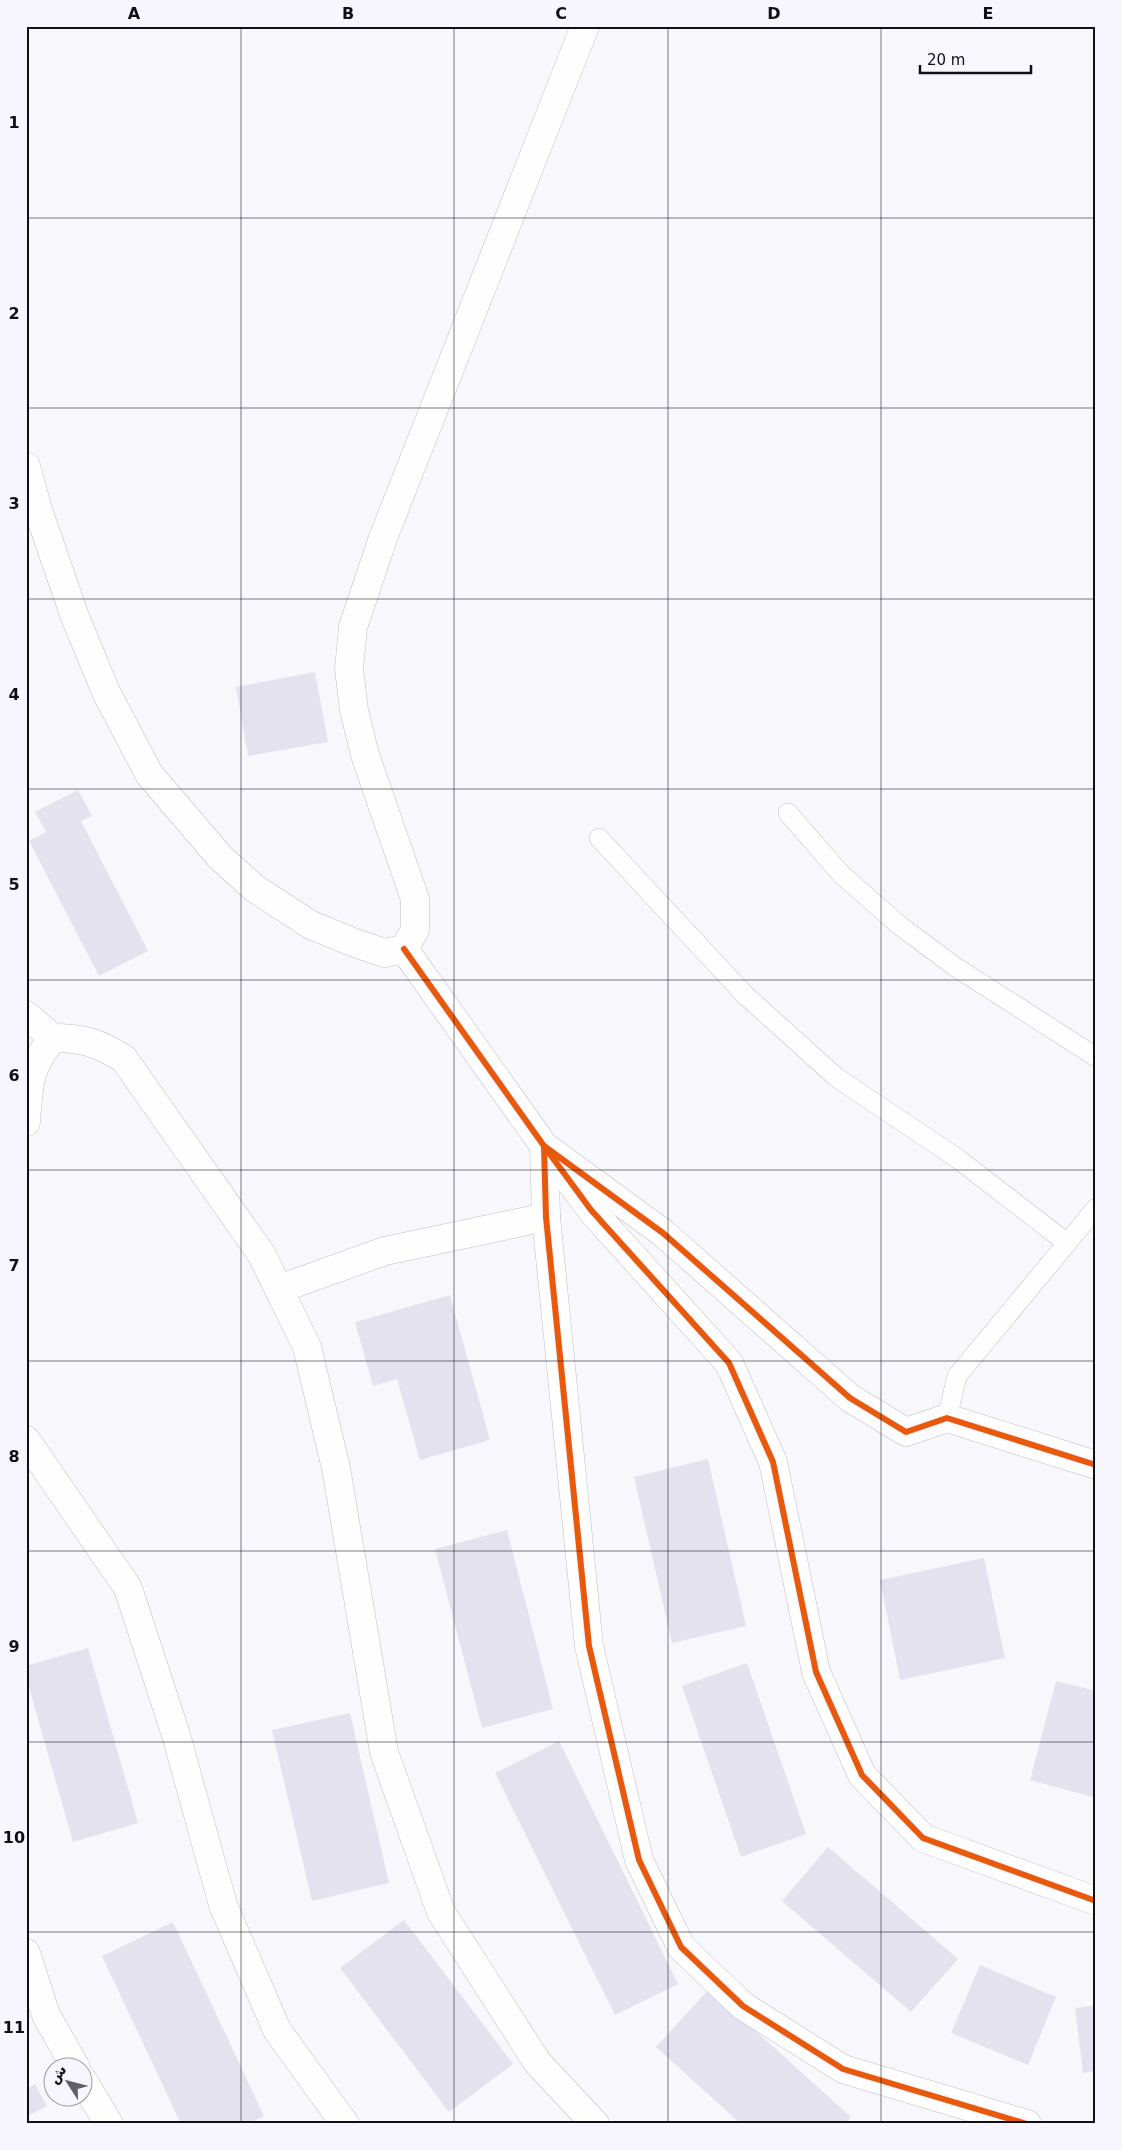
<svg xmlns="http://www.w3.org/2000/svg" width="1122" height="2150" viewBox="0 0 1122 2150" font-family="'DejaVu Sans','Noto Naskh Arabic',sans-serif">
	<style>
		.building { fill: #e5e2ef }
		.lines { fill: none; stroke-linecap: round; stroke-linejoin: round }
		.service-casing { stroke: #c0bec5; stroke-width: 20 }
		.minor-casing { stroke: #c0bec5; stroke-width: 29 }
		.secondary-casing { stroke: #c0bec5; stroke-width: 29 }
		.service { stroke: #fefeff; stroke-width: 19 }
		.minor { stroke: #fefeff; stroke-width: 28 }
		.secondary { stroke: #fefeff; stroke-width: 28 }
		.cycleway-casing { stroke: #f7f5fe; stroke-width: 9 }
		.cycleway { stroke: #e8590c; stroke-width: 6 }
		.grid { fill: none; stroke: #100f16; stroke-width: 1; stroke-opacity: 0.55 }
		.neatline { fill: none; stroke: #100f16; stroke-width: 2 }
		.grid-label { font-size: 16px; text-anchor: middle; font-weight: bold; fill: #100f16 }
	</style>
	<rect width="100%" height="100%" fill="#f8f7fc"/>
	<g class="building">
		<polygon points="315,672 328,742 248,756 236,687"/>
		<polygon points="78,790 92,816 81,821 148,951 99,976 29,841 46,832 35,812"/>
		<polygon points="450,1295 490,1440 420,1460 397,1379 373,1386 355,1322"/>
		<polygon points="708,1459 746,1626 672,1643 634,1477"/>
		<polygon points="507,1530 553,1709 482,1728 435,1549"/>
		<polygon points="984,1558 1005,1658 900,1680 880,1580"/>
		<polygon points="88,1648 138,1823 73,1842 26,1677 26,1666"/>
		<polygon points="747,1663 806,1834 741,1857 682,1686"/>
		<polygon points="1056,1681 1096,1691 1096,1798 1030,1780"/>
		<polygon points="350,1713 389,1883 312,1901 272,1730"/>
		<polygon points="559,1741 678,1984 615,2015 495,1773"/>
		<polygon points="828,1847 958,1959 911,2012 782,1901"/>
		<polygon points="404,1920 513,2064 449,2112 340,1968"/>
		<polygon points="173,1922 264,2116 248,2124 181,2124 102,1956"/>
		<polygon points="980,1965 1056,1997 1028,2065 951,2033"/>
		<polygon points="709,1989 851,2117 845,2124 741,2124 656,2047"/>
		<polygon points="1096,2005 1096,2071 1083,2073 1075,2008"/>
		<polygon points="35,2084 47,2106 26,2117 26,2089"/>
	</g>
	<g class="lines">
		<g class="service-casing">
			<g id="service">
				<polyline points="788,813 841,874 899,925 954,966 1096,1057"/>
				<polyline points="599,838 745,995 836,1077 958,1159 1067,1243"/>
				<polyline points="947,1418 957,1376 1096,1208"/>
			</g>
		</g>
		<g class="minor-casing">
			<g id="minor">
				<polyline points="404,949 544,1146 546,1217 589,1646 639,1860 681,1947 743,2006 843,2069 1027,2124"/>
				<polyline points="26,1015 53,1038"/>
				<path d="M 26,1122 C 29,1085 28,1068 53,1038 C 83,1038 99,1043 124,1059 L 262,1255 L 307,1347 L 336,1468 L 384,1752 L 441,1912 L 537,2062 L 595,2124"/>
				<polyline points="279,1289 385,1251 546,1217"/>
				<polyline points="26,1440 128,1588 176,1735 223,1905 277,2030 345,2124"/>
				<polyline points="1096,1465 947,1418 906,1432 850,1398 663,1233 544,1146 591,1210 729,1363 773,1462 816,1672 862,1775 923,1838 1096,1901"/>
				<polyline points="26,1953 46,2015 76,2068"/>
				<polyline points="82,2079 109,2124"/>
			</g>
		</g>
		<g class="secondary-casing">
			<polyline id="secondary" points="26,466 38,510 75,617 106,692 149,774 220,857 254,888 311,925 355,943 384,953 404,949 415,930 415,899 365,755 354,710 349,669 353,627 383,538 585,26"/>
		</g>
		<use href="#service" class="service"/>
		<use href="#minor" class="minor"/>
		<use href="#secondary" class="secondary"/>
		<g class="cycleway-casing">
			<g id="cycleway">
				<polyline points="404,949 544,1146 546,1217 589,1646 639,1860 681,1947 743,2006 843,2069 1027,2124"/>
				<polyline points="1096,1465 947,1418 906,1432 850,1398 663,1233 544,1146 591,1210 729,1363 773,1462 816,1672 862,1775 923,1838 1096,1901"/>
			</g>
		</g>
		<use href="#cycleway" class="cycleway"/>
	</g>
	<path class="grid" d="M 241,26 L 241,2124M 454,26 L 454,2124M 668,26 L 668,2124M 881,26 L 881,2124M 26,218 L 1096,218M 26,408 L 1096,408M 26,599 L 1096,599M 26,789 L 1096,789M 26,980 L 1096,980M 26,1170 L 1096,1170M 26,1361 L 1096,1361M 26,1551 L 1096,1551M 26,1742 L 1096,1742M 26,1932 L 1096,1932"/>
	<rect width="1122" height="2150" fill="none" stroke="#f7f5fe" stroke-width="55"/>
	<g transform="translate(68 2082) rotate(306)"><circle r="24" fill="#f7f5fe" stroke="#9b99a1"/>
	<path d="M0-4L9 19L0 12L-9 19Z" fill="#616066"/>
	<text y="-8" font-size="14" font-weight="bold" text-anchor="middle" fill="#100f16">ش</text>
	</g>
	<path d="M920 65v8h111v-8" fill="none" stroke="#100f16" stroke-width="2.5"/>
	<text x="927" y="65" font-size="15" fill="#100f16" stroke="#f7f5fe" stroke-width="4" paint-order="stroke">20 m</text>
	<rect x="28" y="28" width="1066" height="2094" class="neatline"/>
	<g class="grid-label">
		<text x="134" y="19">A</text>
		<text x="348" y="19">B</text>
		<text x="561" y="19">C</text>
		<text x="774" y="19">D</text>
		<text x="988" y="19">E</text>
		<text x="14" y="128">1</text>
		<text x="14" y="319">2</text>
		<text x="14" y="509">3</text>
		<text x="14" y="700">4</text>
		<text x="14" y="890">5</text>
		<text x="14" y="1081">6</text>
		<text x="14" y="1271">7</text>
		<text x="14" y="1462">8</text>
		<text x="14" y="1652">9</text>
		<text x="14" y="1843">10</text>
		<text x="14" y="2033">11</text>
	</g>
</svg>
